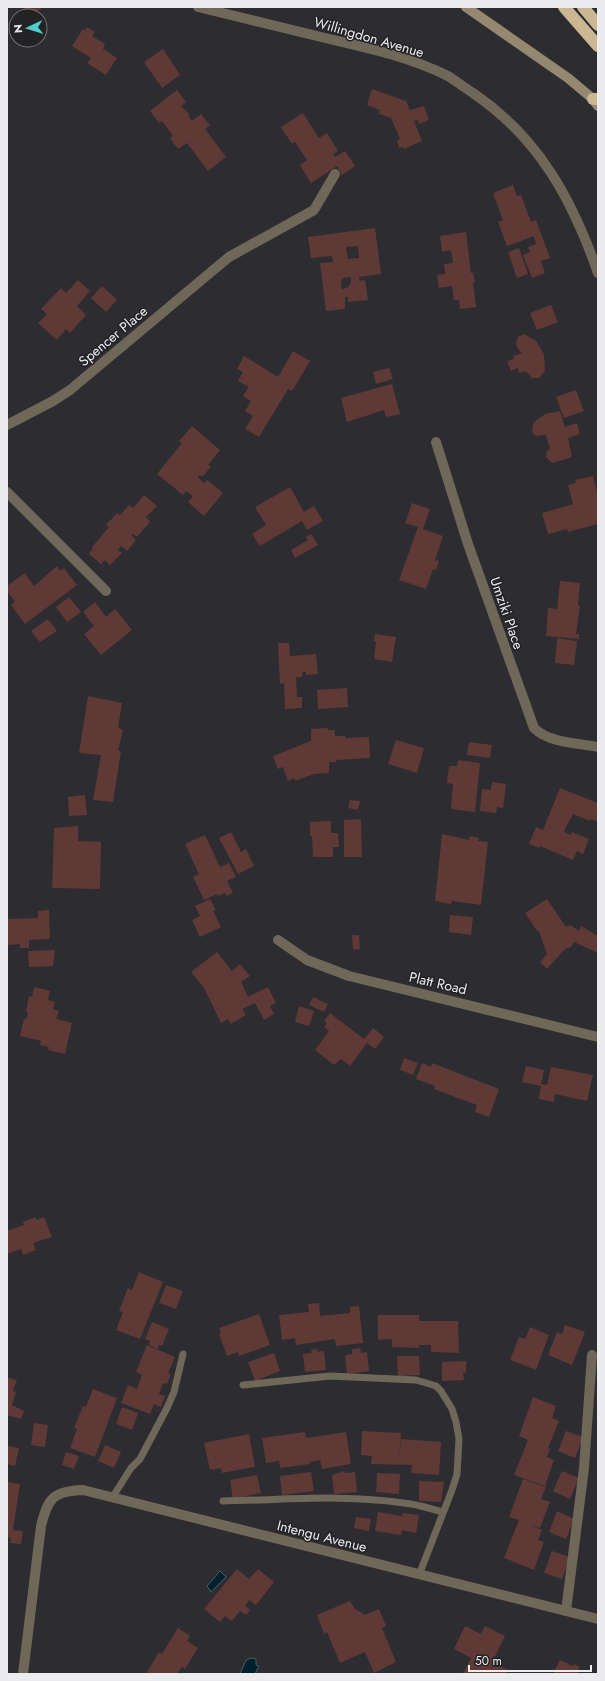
<svg xmlns="http://www.w3.org/2000/svg" width="605" height="1681" viewBox="0 0 605 1681" font-family="Jost,sans-serif">
	<style>
		.water { fill: #01202d; stroke: #485d67 }
		.building { fill: #5f3936; fill-rule: evenodd }
		.lines { fill: none; stroke-linecap: round; stroke-linejoin: round }
		.lane { stroke: #6f6758; stroke-width: 7 }
		.street { stroke: #6f6758; stroke-width: 10 }
		.secondary { stroke: #948870; stroke-width: 10 }
		.highway { stroke: #cbb892; stroke-width: 12 }
		.labels { text-anchor: middle; stroke-width: 3; stroke-linejoin: round; paint-order: stroke }
		.street-label { font-size: 14px; fill: #ececef; stroke: #232326 }
	</style>
	<rect width="100%" height="100%" fill="#2d2c30"/>
	<g class="water">
		<polygon points="220,1571 226,1577 211,1592 207,1586"/>
		<polygon points="252,1658 256,1659 256,1665 259,1666 255,1674 240,1674 246,1660"/>
	</g>
	<g class="building">
		<polygon points="23,7 40,7 41,9 30,16"/>
		<polygon points="87,27 95,32 92,36 105,44 103,49 117,58 106,75 87,63 91,58 72,46 83,29 85,31"/>
		<polygon points="163,49 180,75 162,88 144,62"/>
		<polygon points="372,89 406,101 410,110 424,106 429,120 419,124 418,120 414,121 422,141 404,149 403,147 399,148 397,141 400,139 391,118 379,114 380,110 367,105"/>
		<polygon points="177,90 186,102 181,106 190,115 188,116 192,121 201,114 210,125 205,129 226,157 208,171 187,143 178,149 170,138 173,136 162,121 159,123 150,111"/>
		<polygon points="303,113 319,138 327,133 338,151 333,154 335,157 345,151 355,166 342,175 337,166 311,183 300,165 307,160 295,142 292,144 281,127"/>
		<polygon points="513,185 517,196 521,195 531,222 536,220 550,258 541,261 545,273 532,278 523,255 530,252 528,247 536,244 534,236 507,246 498,222 503,220 493,193"/>
		<path d="M 375,228 L 381,274 L 359,277 L 359,281 L 365,280 L 368,300 L 348,302 L 348,297 L 345,297 L 345,309 L 326,311 L 320,263 L 333,262 L 332,256 L 311,258 L 308,237 ZM 358,246 L 359,258 L 348,259 L 346,247 ZM 351,277 L 351,283 L 347,288 L 342,289 L 341,281 L 343,278 Z"/>
		<polygon points="466,232 471,273 473,273 475,282 473,282 476,307 460,309 459,300 454,300 452,286 439,288 437,275 445,274 444,264 453,263 451,250 442,252 440,236"/>
		<polygon points="519,248 528,274 517,278 508,252"/>
		<polygon points="78,280 90,291 77,306 86,315 70,333 66,329 57,340 38,323 47,314 41,309 61,288 66,293"/>
		<polygon points="102,286 117,300 106,312 91,298"/>
		<polygon points="551,305 558,322 537,330 530,313"/>
		<polygon points="524,334 536,341 544,354 545,371 539,378 532,378 526,371 519,373 518,368 511,371 507,361 514,359 513,356 522,353 518,349 516,343 518,337"/>
		<polygon points="293,351 310,361 292,391 288,389 259,437 245,429 253,416 245,411 251,401 243,396 249,387 238,381 243,372 237,369 244,356 278,377"/>
		<polygon points="389,368 393,379 376,384 373,372"/>
		<polygon points="392,384 400,414 386,417 384,410 347,422 341,398"/>
		<polygon points="576,390 584,411 564,418 556,397"/>
		<polygon points="560,411 565,427 577,423 580,434 568,438 572,456 570,458 552,463 546,457 547,451 550,449 546,435 536,436 533,434 532,429 534,422 545,414"/>
		<polygon points="192,426 220,450 208,465 211,467 202,477 200,475 198,477 204,483 207,480 223,493 204,516 188,502 193,496 186,491 183,495 157,474 182,443 179,441"/>
		<polygon points="593,476 598,496 598,524 568,532 567,529 548,534 542,513 573,504 568,485 576,483 575,480"/>
		<polygon points="290,487 304,512 314,506 323,521 307,530 302,521 260,546 252,534 266,525 255,507"/>
		<polygon points="144,495 157,506 146,517 150,522 137,537 133,534 131,535 136,540 127,551 121,546 118,550 122,553 110,565 105,560 101,564 89,554 93,548 92,547 109,527 106,525 117,513 120,515 129,505 133,508"/>
		<polygon points="412,503 430,509 423,529 443,536 435,560 439,561 436,570 433,569 426,589 399,580 418,527 405,523"/>
		<polygon points="311,534 318,545 295,558 291,550 308,540 306,537"/>
		<polygon points="57,566 60,571 64,568 77,585 25,624 11,605 15,601 7,591 7,586 25,573 34,586"/>
		<polygon points="560,581 580,583 578,605 580,606 576,634 579,634 579,639 546,636 548,608 557,609"/>
		<polygon points="69,597 81,612 67,622 56,607"/>
		<polygon points="95,602 106,617 115,609 132,630 101,655 84,634 94,626 83,612"/>
		<polygon points="48,619 57,631 40,642 31,631"/>
		<polygon points="375,634 396,637 392,662 374,659 376,642 374,641"/>
		<polygon points="557,638 577,641 574,665 555,663"/>
		<polygon points="278,643 289,643 290,656 316,654 318,674 306,675 306,672 302,672 302,677 296,677 297,697 302,697 302,708 285,709 284,683 280,684"/>
		<polygon points="347,688 348,707 318,709 317,690"/>
		<polygon points="88,696 122,703 118,728 123,730 118,751 121,751 113,802 93,800 101,755 79,753"/>
		<polygon points="328,728 328,730 335,730 335,736 345,736 345,738 369,737 370,758 336,760 336,762 329,762 329,773 314,774 295,781 294,778 288,781 283,767 278,769 273,756 311,741 311,729"/>
		<polygon points="396,740 424,748 417,773 388,764"/>
		<polygon points="469,742 492,745 490,758 467,755"/>
		<polygon points="458,760 480,763 475,812 451,809 453,784 447,783 449,766 457,766"/>
		<polygon points="492,782 506,784 503,808 497,807 496,813 480,811 482,789 491,790"/>
		<polygon points="560,788 598,803 598,822 591,819 590,821 573,814 566,827 564,832 571,835 572,832 589,839 583,854 577,851 573,860 540,846 539,848 529,844 536,827 543,830"/>
		<polygon points="85,795 87,815 69,816 68,797"/>
		<polygon points="350,800 360,801 358,810 348,808"/>
		<polygon points="361,819 362,857 344,857 344,820"/>
		<polygon points="331,821 331,833 338,833 339,847 333,847 333,857 313,857 312,836 310,836 310,822"/>
		<polygon points="78,826 78,841 101,842 100,889 52,888 54,828"/>
		<polygon points="231,832 241,852 246,849 254,866 238,874 219,838"/>
		<polygon points="442,834 469,840 470,836 479,838 478,841 488,842 481,905 452,901 451,904 435,901"/>
		<polygon points="205,835 220,867 229,863 236,877 227,881 233,893 226,896 225,893 218,896 217,894 204,900 193,877 199,874 185,844"/>
		<polygon points="210,899 216,910 213,911 221,927 200,937 192,920 200,916 195,906"/>
		<polygon points="547,899 566,927 570,925 579,931 581,926 598,936 598,953 574,942 571,947 565,949 547,969 540,962 547,954 539,931 537,931 525,913"/>
		<polygon points="49,910 50,939 29,940 29,948 20,948 20,944 7,945 7,919 38,918 38,911"/>
		<polygon points="450,915 473,917 471,935 449,932"/>
		<polygon points="352,935 359,935 360,949 353,950"/>
		<polygon points="55,950 53,966 29,967 28,951"/>
		<polygon points="217,952 232,971 240,964 250,976 241,982 248,997 268,987 276,1003 270,1006 274,1014 264,1020 255,1003 242,1009 246,1015 231,1024 228,1019 221,1023 204,988 191,972"/>
		<polygon points="34,987 50,991 48,1000 55,1002 53,1009 59,1011 56,1019 72,1023 65,1054 48,1050 49,1047 40,1045 41,1041 20,1036 24,1019 26,1020 28,1012 26,1012 29,996 32,997"/>
		<polygon points="313,997 328,1004 324,1012 309,1005"/>
		<polygon points="299,1006 314,1011 309,1026 295,1022"/>
		<polygon points="330,1013 364,1039 373,1028 384,1037 375,1049 367,1043 350,1066 341,1059 334,1065 315,1050 329,1031 324,1027 327,1023 324,1021"/>
		<polygon points="404,1058 418,1063 413,1075 400,1070"/>
		<polygon points="422,1063 431,1067 432,1063 499,1089 489,1117 475,1112 477,1105 434,1089 435,1086 416,1079"/>
		<polygon points="526,1066 544,1070 541,1084 547,1085 551,1067 593,1075 587,1101 555,1094 554,1102 539,1099 541,1086 522,1082"/>
		<polygon points="36,1217 36,1220 44,1217 52,1237 33,1243 36,1250 23,1255 21,1249 7,1254 7,1231 24,1225 23,1222"/>
		<polygon points="139,1272 163,1282 140,1339 116,1330 123,1312 119,1311 128,1288 132,1290"/>
		<polygon points="166,1285 183,1291 176,1309 159,1303"/>
		<polygon points="319,1303 320,1316 350,1313 350,1307 359,1306 363,1343 336,1346 335,1339 296,1345 295,1338 282,1340 279,1315 309,1312 308,1304"/>
		<polygon points="259,1314 270,1345 239,1356 238,1352 227,1356 219,1334 221,1333 219,1328"/>
		<polygon points="378,1315 419,1315 419,1321 458,1321 459,1353 431,1352 431,1345 419,1345 419,1348 392,1347 392,1339 378,1340"/>
		<polygon points="152,1322 169,1329 162,1346 159,1345 158,1349 149,1345 150,1341 145,1339"/>
		<polygon points="565,1325 585,1332 572,1365 548,1355 557,1332 562,1334"/>
		<polygon points="530,1327 549,1335 536,1370 510,1360 519,1337 525,1339"/>
		<polygon points="147,1345 175,1357 168,1373 171,1374 167,1384 163,1383 159,1394 165,1396 161,1407 154,1404 150,1414 121,1403 128,1385 137,1389 142,1375 136,1372"/>
		<polygon points="360,1348 361,1353 367,1352 369,1371 347,1374 345,1355 352,1354 352,1349"/>
		<polygon points="317,1349 317,1352 324,1351 326,1370 305,1372 303,1354 312,1353 311,1350"/>
		<polygon points="274,1353 280,1371 255,1381 248,1362"/>
		<polygon points="397,1356 419,1356 420,1375 398,1376"/>
		<polygon points="466,1361 466,1373 463,1372 464,1380 442,1381 442,1362"/>
		<polygon points="7,1377 17,1380 13,1391 16,1392 12,1405 24,1411 21,1419 7,1415"/>
		<polygon points="93,1389 117,1398 95,1457 70,1448 77,1429 74,1428 83,1406 86,1407"/>
		<polygon points="533,1397 556,1406 552,1418 559,1421 548,1448 550,1449 547,1457 554,1460 545,1486 514,1475 528,1440 519,1436"/>
		<polygon points="122,1407 138,1413 132,1430 116,1424"/>
		<polygon points="34,1423 48,1425 45,1447 31,1445"/>
		<polygon points="362,1431 401,1433 399,1460 401,1439 441,1442 439,1475 411,1473 412,1465 371,1464 372,1456 361,1455"/>
		<polygon points="566,1431 583,1437 575,1458 558,1451"/>
		<polygon points="305,1432 306,1438 346,1432 351,1464 322,1469 320,1460 310,1462 309,1451 310,1464 280,1468 279,1461 266,1463 262,1438"/>
		<polygon points="249,1434 255,1467 222,1473 221,1468 210,1470 204,1443"/>
		<polygon points="105,1445 121,1452 114,1468 98,1461"/>
		<polygon points="7,1446 19,1448 15,1466 7,1464"/>
		<polygon points="66,1452 79,1456 74,1469 62,1465"/>
		<polygon points="344,1471 345,1473 355,1472 357,1492 334,1494 332,1475"/>
		<polygon points="562,1471 579,1478 570,1499 553,1491"/>
		<polygon points="311,1472 314,1491 282,1495 280,1476"/>
		<polygon points="377,1473 400,1474 399,1494 376,1492"/>
		<polygon points="257,1475 261,1493 233,1499 230,1480"/>
		<polygon points="523,1479 546,1487 541,1499 550,1502 540,1528 530,1525 542,1530 538,1540 544,1542 534,1570 504,1558 519,1520 509,1517"/>
		<polygon points="419,1481 444,1482 441,1502 419,1501"/>
		<polygon points="7,1482 20,1484 13,1530 23,1531 21,1544 10,1543 11,1538 7,1537"/>
		<polygon points="557,1511 574,1519 566,1539 549,1532"/>
		<polygon points="378,1512 402,1516 403,1513 419,1515 416,1533 402,1530 401,1535 375,1531"/>
		<polygon points="356,1517 371,1519 369,1531 354,1528"/>
		<polygon points="552,1551 570,1557 562,1579 544,1573"/>
		<polygon points="237,1569 249,1579 258,1569 274,1582 256,1605 249,1600 245,1606 250,1610 246,1615 240,1611 232,1621 225,1616 220,1622 204,1609"/>
		<polygon points="350,1601 355,1609 365,1615 379,1609 386,1626 382,1628 396,1662 374,1673 365,1652 340,1663 327,1632 324,1634 317,1615"/>
		<polygon points="465,1626 481,1634 485,1626 505,1636 492,1662 508,1670 506,1674 463,1674 471,1658 454,1649"/>
		<polygon points="178,1628 190,1636 187,1641 198,1648 185,1669 182,1667 177,1674 146,1674 159,1652 162,1654"/>
		<polygon points="560,1660 573,1666 574,1664 580,1667 577,1674 553,1674"/>
	</g>
	<g class="lines">
		<g class="lane">
			<polyline points="243,1385 330,1376 416,1380 436,1386 441,1391 452,1409 456,1422 459,1439 457,1474 452,1490 419,1575"/>
			<polyline points="112,1498 131,1468 140,1459 167,1408 174,1392 183,1354"/>
			<path d="M 223,1501 C 283,1500 345,1494 404,1503 C 417,1504 431,1509 443,1512"/>
		</g>
		<g class="street">
			<path d="M 198,7 C 239,17 280,27 321,37 C 364,47 408,56 448,76 C 456,81 465,88 473,93 C 539,138 572,199 598,273"/>
			<polyline points="7,425 53,401 70,390 229,257 314,210 335,174"/>
			<path d="M 436,442 L 468,544 L 534,728 C 549,743 577,743 598,747"/>
			<polyline points="7,492 106,591"/>
			<polyline points="278,940 307,960 349,976 598,1037"/>
			<polyline points="566,1611 584,1468 592,1355"/>
			<path d="M 23,1674 L 41,1526 C 48,1498 53,1491 83,1490 L 598,1619"/>
		</g>
		<polyline class="secondary" points="466,7 568,78 593,99 598,106"/>
		<g class="highway">
			<polyline points="564,7 598,46"/>
			<polyline points="583,7 598,25"/>
			<polyline points="593,99 598,99"/>
		</g>
	</g>
	<g class="labels">
		<g class="street-label">
			<text transform="translate(369 37) rotate(16)" y="5">Willingdon Avenue</text>
			<text transform="translate(113 336) rotate(-40)" y="5">Spencer Place</text>
			<text transform="translate(507 613) rotate(71)" y="5">Umziki Place</text>
			<text transform="translate(438 983) rotate(13)" y="5">Platt Road</text>
			<text transform="translate(322 1536) rotate(14)" y="5">Intengu Avenue</text>
		</g>
	</g>
	<rect width="605" height="1681" fill="none" stroke="#ececef" stroke-width="16"/>
	<g transform="translate(28 28) rotate(266)"><circle r="19" fill="#232326" stroke="#737376"/>
	<path d="M0-3L7 15L0 10L-7 15Z" fill="#52cdcd"/>
	<text y="-6" font-size="11" font-weight="bold" text-anchor="middle" fill="#ececef">N</text>
	</g>
	<path d="M469 1665v6h122v-6" fill="none" stroke="#ececef" stroke-width="2"/>
	<text x="475" y="1665" font-size="12" fill="#ececef" stroke="#232326" stroke-width="3" paint-order="stroke">50 m</text>
</svg>
